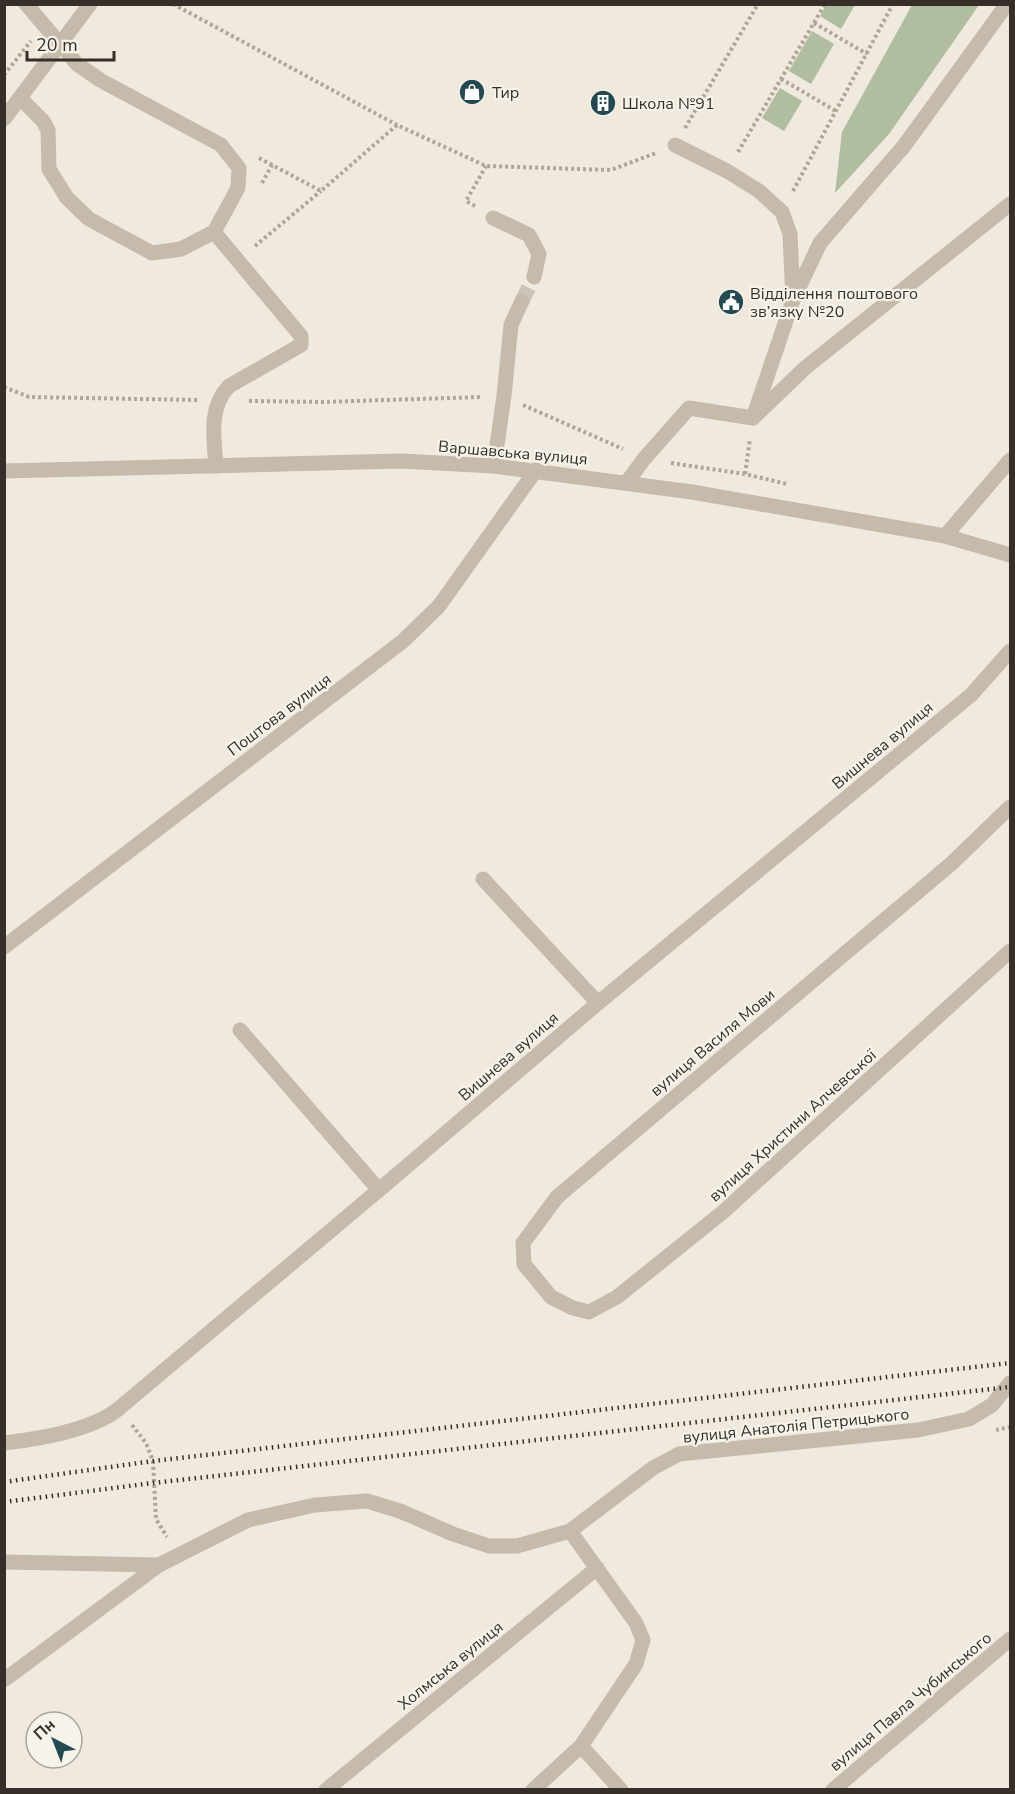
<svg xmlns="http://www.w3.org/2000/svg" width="1015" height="1794" viewBox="0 0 1015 1794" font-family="'Nunito Sans',sans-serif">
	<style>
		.green { fill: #b0bd9f }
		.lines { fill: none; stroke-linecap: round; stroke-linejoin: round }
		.minor-tunnel { stroke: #cac4ba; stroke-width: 15; stroke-dasharray: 15 8; stroke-linecap: butt }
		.path { stroke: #b2a595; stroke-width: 4; stroke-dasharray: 3 3; stroke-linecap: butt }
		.minor { stroke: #c6baab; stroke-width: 15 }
		.rail { stroke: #352e29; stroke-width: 4.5; stroke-dasharray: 1.5 4.5; stroke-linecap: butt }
		.labels { text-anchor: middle; stroke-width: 4.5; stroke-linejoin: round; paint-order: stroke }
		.poi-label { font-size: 16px; fill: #352e29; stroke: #f7f3ea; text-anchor: start }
		.street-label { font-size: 16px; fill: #352e29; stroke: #f7f3ea }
	</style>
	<rect width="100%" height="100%" fill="#efe9de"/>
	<g class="green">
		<polygon points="826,5 826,4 855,5 841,29 820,16"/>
		<polygon points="912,5 979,5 889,134 835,193 842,132"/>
		<polygon points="812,31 834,44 811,84 789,71"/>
		<polygon points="780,88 802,101 784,131 762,118"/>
	</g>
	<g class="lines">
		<polyline class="minor-tunnel" points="522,301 534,277"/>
		<g class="path">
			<polyline points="173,4 397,125"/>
			<polyline points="814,23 867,54"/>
			<polyline points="4,75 31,41"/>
			<polyline points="781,79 836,111"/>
			<polyline points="685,128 758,4"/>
			<polyline points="738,152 825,4"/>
			<polyline points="259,158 321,191 397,125 486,166 611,170 656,153"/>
			<polyline points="262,183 272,165"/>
			<polyline points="793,191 893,4"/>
			<polyline points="475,206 466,201 486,166"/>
			<polyline points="255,246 321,191"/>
			<polyline points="4,387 29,397 197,400"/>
			<polyline points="249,401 323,402 482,397"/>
			<polyline points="523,405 623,449"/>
			<polyline points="671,463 745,474 787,484"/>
			<polyline points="745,474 750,439"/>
			<polyline points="132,1425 146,1443 153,1461 156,1519 167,1537"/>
			<polyline points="996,1430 1010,1427"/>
		</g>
		<g class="minor">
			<polyline points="21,99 43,121 48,130 49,169 67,198 89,219 152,253 181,249 214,232 238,188 239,168 221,145 100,80 77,64 26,4"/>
			<polyline points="4,119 90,4"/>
			<polyline points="675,145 727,171 759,191 782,212 790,234 793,300 753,418"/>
			<polyline points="493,218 529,235 539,254 534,277"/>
			<path d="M 214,232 L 301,336 L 301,345 L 229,386 C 208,408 214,438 216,466"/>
			<polyline points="793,300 820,243 904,146 1007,4"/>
			<polyline points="755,416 805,368 1010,204"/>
			<polyline points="494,466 504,396 511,325 522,301"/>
			<polyline points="4,471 400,461 494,466 692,492 945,536 1010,555"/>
			<polyline points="627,482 644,459 689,408 753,418"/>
			<polyline points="945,536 1010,460"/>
			<polyline points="1010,807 952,863 557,1197 523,1243 524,1264 551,1297 573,1308 589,1312 617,1297 723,1212 1010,951"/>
			<polyline points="483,879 598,1003"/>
			<polyline points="4,947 403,641 439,606 536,470"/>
			<polyline points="240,1030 379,1190"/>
			<path d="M 4,1443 C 39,1439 90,1431 117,1410 L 379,1190 L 598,1003 L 971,695 L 1010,651"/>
			<polyline points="4,1562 159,1565 248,1520 315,1505 367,1501 400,1511 453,1534 489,1546 517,1546 570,1531 653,1468 679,1454 918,1430 969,1419 992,1405 1010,1383"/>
			<polyline points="4,1680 159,1565"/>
			<polyline points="581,1746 621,1790"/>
			<polyline points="326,1790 597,1568"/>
			<polyline points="533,1790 581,1746 636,1664 643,1640 636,1623 570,1531"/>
			<polyline points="833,1790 1010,1639"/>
		</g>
		<g class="rail">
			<polyline points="4,1482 153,1461 1010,1363"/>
			<polyline points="4,1502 153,1483 1010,1387"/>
		</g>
	</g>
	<defs>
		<g id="shop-disc" transform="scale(1.35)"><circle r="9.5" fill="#244951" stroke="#f7f3ea"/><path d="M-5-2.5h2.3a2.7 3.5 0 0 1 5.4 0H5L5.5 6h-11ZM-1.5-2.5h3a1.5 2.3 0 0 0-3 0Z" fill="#fff"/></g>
		<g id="building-disc" transform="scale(1.35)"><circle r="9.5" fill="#244951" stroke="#f7f3ea"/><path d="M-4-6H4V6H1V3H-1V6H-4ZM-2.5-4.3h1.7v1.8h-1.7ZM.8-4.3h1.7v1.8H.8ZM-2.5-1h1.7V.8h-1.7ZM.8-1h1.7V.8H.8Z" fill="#fff"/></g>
		<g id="civic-disc" transform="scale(1.35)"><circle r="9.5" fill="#244951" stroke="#f7f3ea"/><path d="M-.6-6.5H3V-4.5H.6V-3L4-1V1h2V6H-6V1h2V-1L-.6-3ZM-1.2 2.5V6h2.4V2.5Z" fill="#fff"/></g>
	</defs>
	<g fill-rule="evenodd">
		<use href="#shop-disc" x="472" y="92"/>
		<use href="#building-disc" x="603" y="103"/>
		<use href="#civic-disc" x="731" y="302"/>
	</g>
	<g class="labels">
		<g class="poi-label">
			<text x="492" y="98">Тир</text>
			<text x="622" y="109">Школа №91</text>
			<text x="750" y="299">Відділення поштового<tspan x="750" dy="18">зв’язку №20</tspan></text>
		</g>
		<g class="street-label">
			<text transform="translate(513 452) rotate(5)" y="6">Варшавська вулиця</text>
			<text transform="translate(279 714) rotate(-37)" y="6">Поштова вулиця</text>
			<text transform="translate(882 745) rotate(-40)" y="6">Вишнева вулиця</text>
			<text transform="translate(712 1042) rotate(-40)" y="6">вулиця Василя Мови</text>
			<text transform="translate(508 1056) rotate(-41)" y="6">Вишнева вулиця</text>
			<text transform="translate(792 1125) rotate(-42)" y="6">вулиця Христини Алчевської</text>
			<text transform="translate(796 1425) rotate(-6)" y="6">вулиця Анатолія Петрицького</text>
			<text transform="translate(450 1665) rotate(-39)" y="6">Холмська вулиця</text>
			<text transform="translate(910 1701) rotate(-40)" y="6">вулиця Павла Чубинського</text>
		</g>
	</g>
	<rect width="1015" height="1794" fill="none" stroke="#352e29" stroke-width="12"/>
	<g transform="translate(54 1740) rotate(318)"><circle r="28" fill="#f7f3ea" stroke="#a9a49d" stroke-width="1.5"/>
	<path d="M0-4.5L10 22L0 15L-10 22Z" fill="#244951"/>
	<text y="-9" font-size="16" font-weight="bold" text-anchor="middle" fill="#352e29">Пн</text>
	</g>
	<path d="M27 51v9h87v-9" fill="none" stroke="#352e29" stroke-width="3"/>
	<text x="36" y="51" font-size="18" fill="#352e29" stroke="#f7f3ea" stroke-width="4.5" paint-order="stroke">20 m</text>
</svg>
